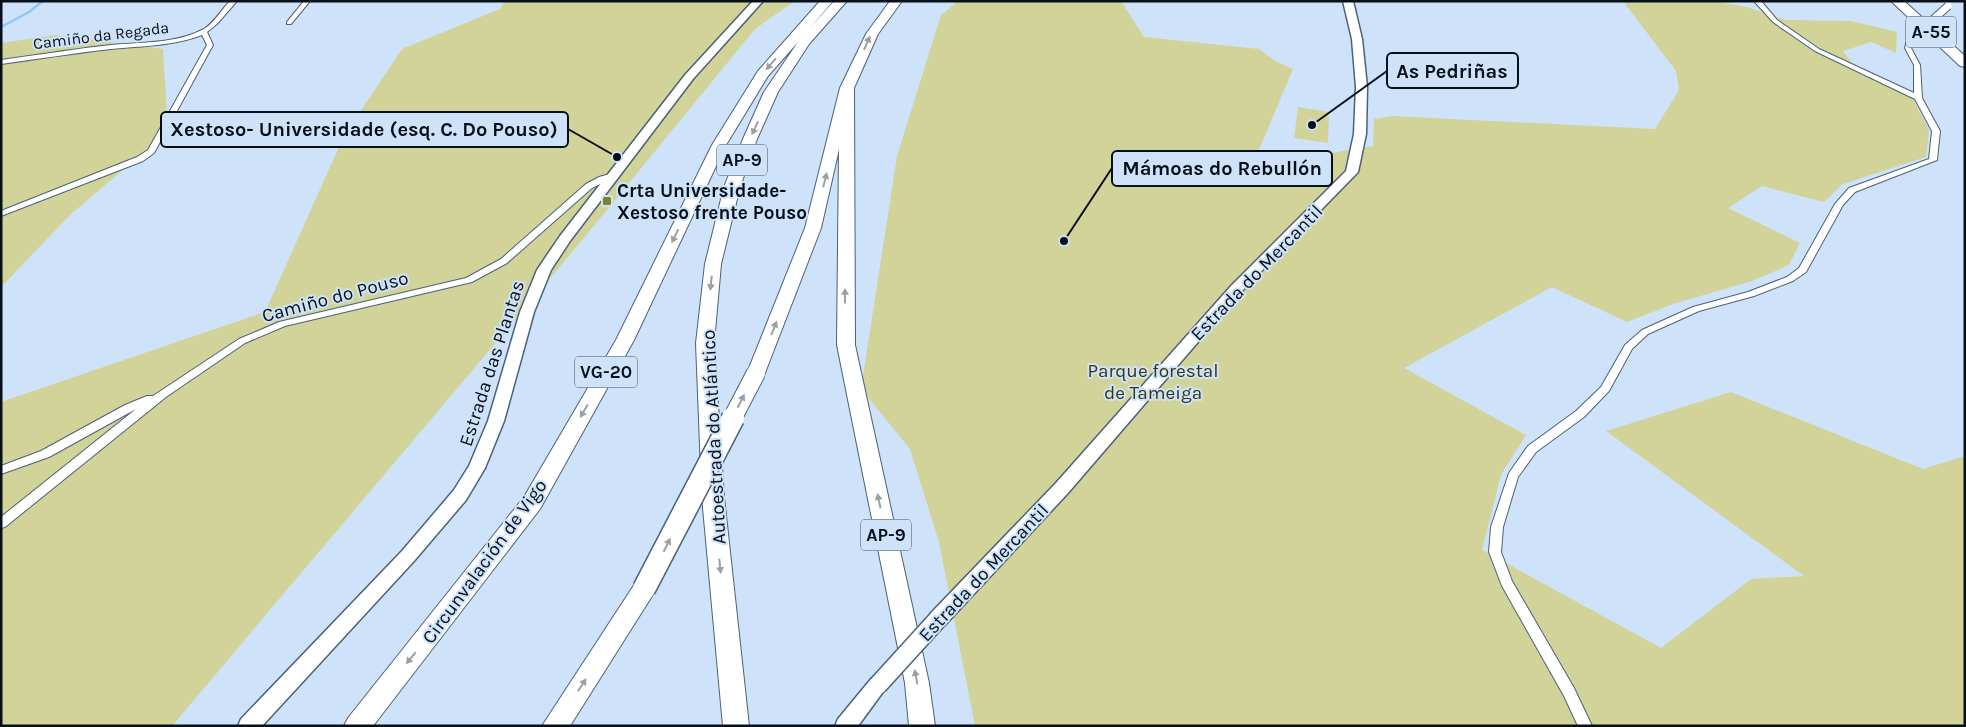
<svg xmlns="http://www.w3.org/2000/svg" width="1966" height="727" viewBox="0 0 1966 727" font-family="Karla,sans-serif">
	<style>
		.green { fill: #d1d398 }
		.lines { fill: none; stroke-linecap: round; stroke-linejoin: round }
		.stream { stroke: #96c5fb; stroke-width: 2.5 }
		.street-casing { stroke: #4b6079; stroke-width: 2 }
		.secondary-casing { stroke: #4b6079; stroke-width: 3 }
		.highway-casing { stroke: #4b6079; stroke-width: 2 }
		.street { fill: #fff; fill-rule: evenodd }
		.secondary { fill: #fff; fill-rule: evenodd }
		.highway { fill: #fff; fill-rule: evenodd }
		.street-bridge-casing { stroke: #4b6079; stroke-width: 9; stroke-linecap: butt }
		.secondary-bridge-casing { stroke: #4b6079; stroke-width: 21; stroke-linecap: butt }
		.highway-bridge-far1-casing { stroke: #4b6079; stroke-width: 20; stroke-linecap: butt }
		.highway-bridge-casing { stroke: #4b6079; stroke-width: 25; stroke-linecap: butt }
		.street-bridge { stroke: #fff; stroke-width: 7 }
		.secondary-bridge { stroke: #fff; stroke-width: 18 }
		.highway-bridge-far1 { stroke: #fff; stroke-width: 18 }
		.highway-bridge { stroke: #fff; stroke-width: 22 }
		.oneway { fill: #9c9fa3 }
		.poi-dot { fill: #81812a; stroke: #cee2f9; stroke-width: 2 }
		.labels { text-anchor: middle; stroke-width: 4; stroke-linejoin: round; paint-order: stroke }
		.far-street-label { font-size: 16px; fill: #070f19; stroke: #cee2f9 }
		.shield { fill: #cee2f9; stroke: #434e5c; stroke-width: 1 }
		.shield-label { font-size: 18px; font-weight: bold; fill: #070f19 }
		.poi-label { font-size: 19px; font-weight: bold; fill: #070f19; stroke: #cee2f9; text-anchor: start }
		.street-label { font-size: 19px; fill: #070f19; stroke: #cee2f9 }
		.park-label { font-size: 19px; fill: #36360f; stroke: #cee2f9 }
		.leader { fill: none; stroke: #070f19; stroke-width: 2 }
		.callout-dot { fill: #070f19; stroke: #cee2f9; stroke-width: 2 }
		.callout { fill: #cee2f9; stroke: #070f19; stroke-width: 2 }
		.callout-label { font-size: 20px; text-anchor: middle; font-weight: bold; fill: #070f19 }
	</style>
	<rect width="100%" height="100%" fill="#cee2f9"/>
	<g class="green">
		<polygon points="505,1 795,1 755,29 584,238 172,726 1,726 1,402 265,312 344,136 402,49 500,9"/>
		<polygon points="958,1 1121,1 1144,37 1259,49 1277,62 1293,69 1258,152 1331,153 1373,146 1374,119 1391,116 1655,129 1679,90 1676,71 1623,1 1712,1 1747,7 1786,20 1851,21 1897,32 1896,53 1871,42 1843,51 1862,76 1886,79 1913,99 1929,130 1926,157 1843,184 1824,202 1762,186 1728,208 1800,243 1789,265 1752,281 1673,304 1627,322 1552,287 1404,368 1526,435 1501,475 1482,550 1661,648 1751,579 1804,576 1606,431 1731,392 1923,469 1965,456 1965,726 975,726 939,542 910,449 861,389 897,156 941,15"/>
		<polygon points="55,35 163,49 168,131 70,215 1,287 1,43"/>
		<polygon points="1298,107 1329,112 1328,143 1294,138"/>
	</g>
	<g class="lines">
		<polyline class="stream" points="1,27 29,12 43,1"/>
		<g class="street-casing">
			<g id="street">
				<path d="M 230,1 L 237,1 L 217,24 L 207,32 L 213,45 L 154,153 L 143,161 L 1,216 L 1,211 L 137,157 L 148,150 L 207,45 L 202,35 C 173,46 142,46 111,49 C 75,53 38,59 1,64 L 1,60 C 38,55 74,49 111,45 C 141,42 176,44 204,29 C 215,22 221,10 230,1 Z"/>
				<polygon points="304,1 310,1 291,24 287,24 287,22"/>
				<polygon points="1754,1 1761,1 1777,20 1819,49 1914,93 1914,65 1905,48 1907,40 1911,40 1911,48 1920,65 1922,98 1940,131 1937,160 1855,192 1843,205 1806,272 1793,281 1754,296 1699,311 1648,334 1632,349 1609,391 1584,417 1536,452 1518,477 1503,527 1501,552 1512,581 1574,688 1592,726 1578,726 1564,696 1502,586 1489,552 1491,527 1509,473 1528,446 1576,411 1601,387 1625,345 1642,330 1693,307 1748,292 1787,277 1799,268 1835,204 1849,188 1929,159 1932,131 1915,99 1815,51 1773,22"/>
				<polygon points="610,174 613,174 617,176 592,188 507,263 472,282 285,326 245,343 166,397 5,527 1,528 1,517 136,409 49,457 1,474 1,466 41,451 125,405 147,396 153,396 239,339 279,322 466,278 501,259 586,184 599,177"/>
			</g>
		</g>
		<g class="secondary-casing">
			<g id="secondary">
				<polygon points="753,1 763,1 693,79 570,241 551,270 534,312 504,421 485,468 466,500 414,561 262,726 238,726 241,719 402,551 454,490 469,466 488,421 520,312 537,270 560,236 685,75"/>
				<polygon points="1343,1 1353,1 1362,39 1367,87 1366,134 1358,172 1241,292 1068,493 945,625 938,627 931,625 929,619 931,613 1056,483 1231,286 1346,171 1354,134 1356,87 1352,39"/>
				<polygon points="878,676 885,679 888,685 858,726 835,726 838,719 871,679"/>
			</g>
		</g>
		<g class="highway-casing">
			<g id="highway">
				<polygon points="820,1 833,1 809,29 834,1 847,1 809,44 778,92 757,139 740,187 721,264 714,343 724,497 749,726 723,726 702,497 696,343 705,264 724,187 743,139 764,92 798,42 768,76 726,145 634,340 540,509 373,726 344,726 348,718 524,497 616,340 712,145 758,71"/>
				<polygon points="890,1 902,1 878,34 854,88 855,345 929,683 935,726 909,726 905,683 837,345 839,149 821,228 765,373 763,378 756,379 749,378 747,373 805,228 840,88 866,34"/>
				<polygon points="1891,1 1904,1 1965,56 1965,67 1960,66"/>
				<polygon points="644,579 652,582 656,589 652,596 570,726 542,726 636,582"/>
			</g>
		</g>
		<use href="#street" class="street"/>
		<use href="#secondary" class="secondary"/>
		<use href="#highway" class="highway"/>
		<g class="street-bridge-casing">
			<polyline id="street-bridge" points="1909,41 1948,6"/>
		</g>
		<g class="secondary-bridge-casing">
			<polyline id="secondary-bridge" points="878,685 938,619"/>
		</g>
		<g class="highway-bridge-far1-casing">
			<polyline id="highway-bridge-far1" points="732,419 756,373"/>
		</g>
		<g class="highway-bridge-casing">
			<polyline id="highway-bridge" points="644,589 733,418"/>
		</g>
		<use href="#street-bridge" class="street-bridge"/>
		<use href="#secondary-bridge" class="secondary-bridge"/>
		<use href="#highway-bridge-far1" class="highway-bridge-far1"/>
		<use href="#highway-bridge" class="highway-bridge"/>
	</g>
	<defs><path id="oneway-solid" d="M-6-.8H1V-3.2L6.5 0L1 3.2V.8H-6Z" transform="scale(1.25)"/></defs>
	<g class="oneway">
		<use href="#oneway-solid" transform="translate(867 43) rotate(-66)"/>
		<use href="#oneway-solid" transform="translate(771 64) rotate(131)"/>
		<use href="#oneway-solid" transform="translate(755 128) rotate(115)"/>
		<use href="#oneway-solid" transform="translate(825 180) rotate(-76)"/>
		<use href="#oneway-solid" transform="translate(675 236) rotate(116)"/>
		<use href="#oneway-solid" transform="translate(711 283) rotate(96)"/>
		<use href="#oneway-solid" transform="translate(845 296) rotate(-90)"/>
		<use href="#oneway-solid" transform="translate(774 328) rotate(-69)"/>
		<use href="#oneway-solid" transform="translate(741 401) rotate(-63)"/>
		<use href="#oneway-solid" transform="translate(584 411) rotate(120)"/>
		<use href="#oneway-solid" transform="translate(879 501) rotate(-102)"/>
		<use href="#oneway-solid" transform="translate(667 545) rotate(-63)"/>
		<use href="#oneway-solid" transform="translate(720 566) rotate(84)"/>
		<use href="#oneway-solid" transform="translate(411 658) rotate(129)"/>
		<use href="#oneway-solid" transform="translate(916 677) rotate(-101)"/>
		<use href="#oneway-solid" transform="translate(582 685) rotate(-57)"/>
	</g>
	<rect class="poi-dot" x="602" y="196" width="10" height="10" rx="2.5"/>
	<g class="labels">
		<g class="far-street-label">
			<text transform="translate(101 35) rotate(-7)" y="6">Camiño da Regada</text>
		</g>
		<g class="shield">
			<rect x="1906" y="16.5" width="50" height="31" rx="4"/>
			<rect x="717" y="144.5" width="50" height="31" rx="4"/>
			<rect x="575" y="356.5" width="62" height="31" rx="4"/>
			<rect x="861" y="519.5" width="50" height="31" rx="4"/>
		</g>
		<g class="shield-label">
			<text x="1931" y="38">A-55</text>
			<text x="742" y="166">AP-9</text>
			<text x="606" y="378">VG-20</text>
			<text x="886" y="541">AP-9</text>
		</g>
		<g class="poi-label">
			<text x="617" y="197">Crta Universidade-<tspan x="617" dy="22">Xestoso frente Pouso</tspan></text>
		</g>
		<g class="street-label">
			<text transform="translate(1256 272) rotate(-46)" y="7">Estrada do Mercantil</text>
			<text transform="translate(335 296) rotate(-15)" y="7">Camiño do Pouso</text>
			<text transform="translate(491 363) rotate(-72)" y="7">Estrada das Plantas</text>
			<text transform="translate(713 437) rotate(-93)" y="7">Autoestrada do Atlántico</text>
			<text transform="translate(484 561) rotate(-54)" y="7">Circunvalación de Vigo</text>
			<text transform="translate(983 572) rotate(-47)" y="7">Estrada do Mercantil</text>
		</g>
		<g class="park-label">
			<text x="1153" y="377">Parque forestal<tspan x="1153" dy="22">de Tameiga</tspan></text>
		</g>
	</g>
	<path class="leader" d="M1312 125L1387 71M617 157L568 129M1064 241L1112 168"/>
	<g class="callout-dot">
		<circle cx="1312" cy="125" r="5"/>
		<circle cx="617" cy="157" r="5"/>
		<circle cx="1064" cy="241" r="5"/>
	</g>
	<g class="callout">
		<rect x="1387" y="53" width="131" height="35" rx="5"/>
		<rect x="161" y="112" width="407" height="35" rx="5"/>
		<rect x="1112" y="151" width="220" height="35" rx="5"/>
	</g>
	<g class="callout-label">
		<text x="1452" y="78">As Pedriñas</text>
		<text x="364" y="136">Xestoso- Universidade (esq. C. Do Pouso)</text>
		<text x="1222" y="175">Mámoas do Rebullón</text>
	</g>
	<rect width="1966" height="727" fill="none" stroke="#070f19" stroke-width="5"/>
</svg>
